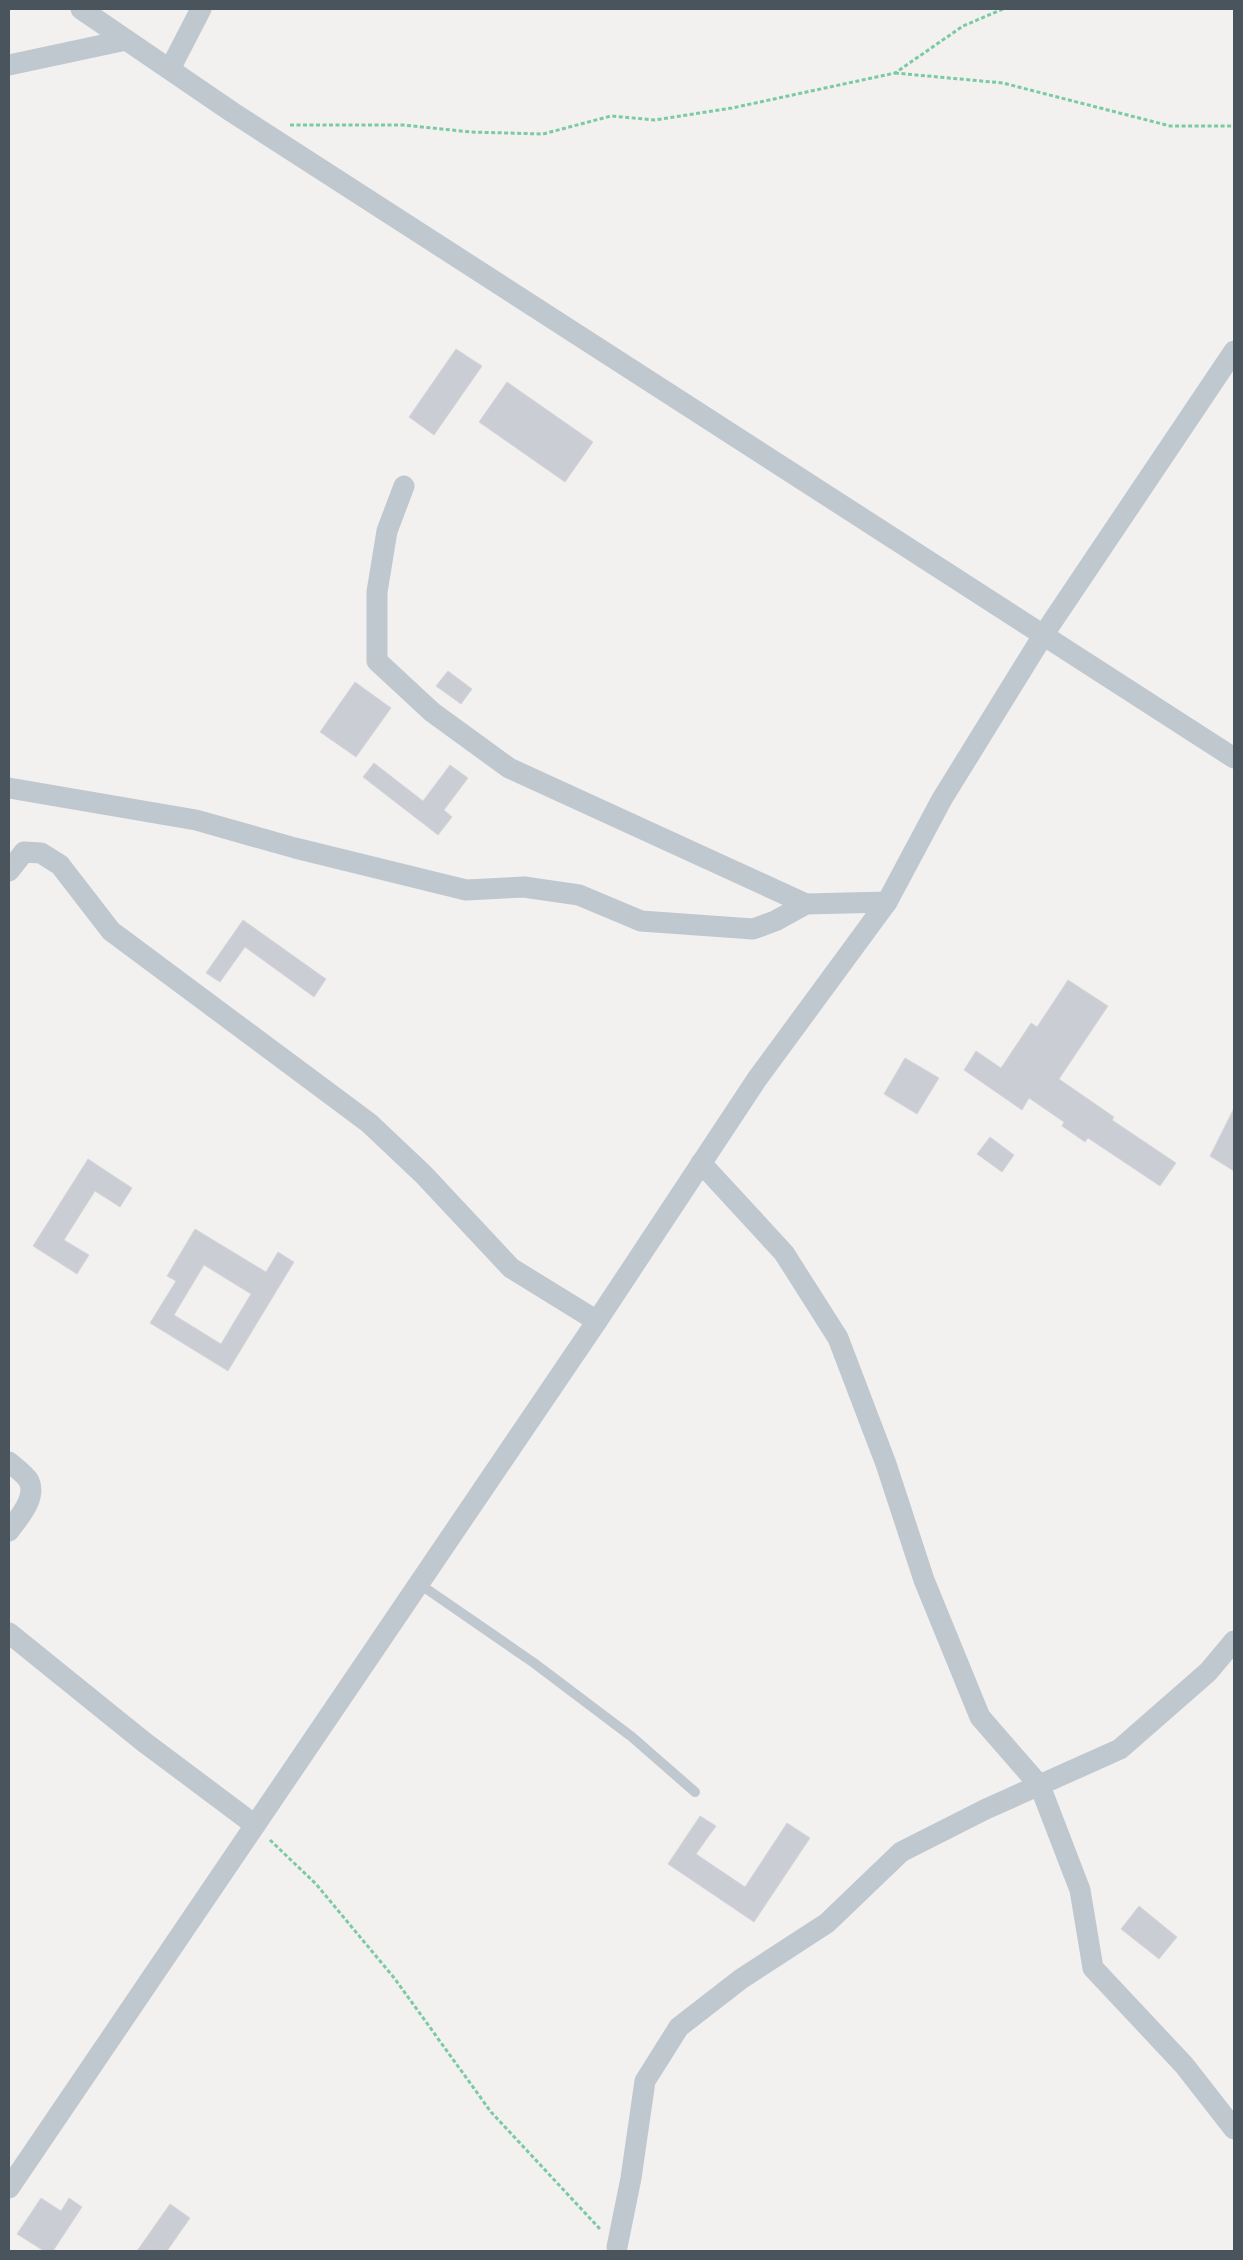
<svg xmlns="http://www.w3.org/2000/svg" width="1243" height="2260" viewBox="0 0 1243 2260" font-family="Cabin,sans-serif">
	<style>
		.building { fill: #cacdd3; stroke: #d5d7db; fill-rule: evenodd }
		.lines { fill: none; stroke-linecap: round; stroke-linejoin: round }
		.path { stroke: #7acba2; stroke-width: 3; stroke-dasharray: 4 2.5; stroke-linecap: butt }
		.service { stroke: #bfc8ce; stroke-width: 10 }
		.minor { stroke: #bfc8ce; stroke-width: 21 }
	</style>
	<rect width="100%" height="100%" fill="#f3f0f0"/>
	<g class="building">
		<polygon points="456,349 482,366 434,435 409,417"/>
		<polygon points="507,382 593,442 565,482 479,422"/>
		<polygon points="448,671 472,689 461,704 436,686"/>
		<polygon points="355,682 391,708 356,757 320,732"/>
		<polygon points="374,763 423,801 450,765 468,778 444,810 452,817 438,835 363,777"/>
		<polygon points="243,920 326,979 314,997 245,947 220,982 206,973"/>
		<polygon points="1068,980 1108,1006 1059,1079 1114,1117 1112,1120 1176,1163 1160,1186 1088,1138 1085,1142 1062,1126 1064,1122 1029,1098 1022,1110 964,1070 976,1051 1001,1068 1031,1023 1037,1027"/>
		<polygon points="905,1058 939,1078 917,1114 884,1094"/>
		<polygon points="1234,1108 1234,1171 1210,1156"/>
		<polygon points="990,1137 1014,1155 1002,1172 977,1154"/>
		<polygon points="88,1159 132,1188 120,1207 95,1191 64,1240 89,1255 77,1274 33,1246"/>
		<path d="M 195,1229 L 266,1272 L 278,1252 L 294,1262 L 228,1371 L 150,1323 L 176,1281 L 167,1276 ZM 204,1265 L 251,1294 L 221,1344 L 174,1315 Z"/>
		<polygon points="700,1816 716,1826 696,1854 745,1887 787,1823 810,1838 754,1922 668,1864"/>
		<polygon points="1139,1906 1177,1937 1159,1959 1121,1929"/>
		<polygon points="41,2198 61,2211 69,2198 82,2207 53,2251 44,2251 17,2234"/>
		<polygon points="170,2204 190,2218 167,2251 137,2251"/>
	</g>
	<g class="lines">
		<g class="path">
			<polyline points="895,73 1003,83 1170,126 1234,126"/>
			<polyline points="290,125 403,125 471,132 543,134 611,116 655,120 732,108 895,73 963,26 1003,9"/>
			<polyline points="270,1840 316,1884 395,1979 491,2112 600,2229"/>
		</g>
		<polyline class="service" points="418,1583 534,1663 632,1737 695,1792"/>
		<g class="minor">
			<polyline points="81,9 232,112 1234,758"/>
			<polyline points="9,65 126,40"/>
			<polyline points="170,69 201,9"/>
			<polyline points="404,486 387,531 377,592 377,661 432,712 509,768 806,904"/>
			<polyline points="9,788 196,820 295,848 466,890 524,887 579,895 641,921 753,929 775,921 806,904 887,902"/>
			<polyline points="9,871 24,852 41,853 60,865 111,931 369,1123 423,1174 511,1268 597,1321"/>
			<polyline points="701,1163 784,1253 838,1338 886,1464 924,1580 980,1717 1040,1786 1080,1890 1093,1968 1184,2065 1234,2129"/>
			<path d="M 9,1462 C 15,1467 26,1475 29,1481 C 37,1499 18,1518 9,1531"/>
			<polyline points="9,1633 144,1742 255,1825"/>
			<polyline points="9,2188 597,1321 757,1079 887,902 942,799 1044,634 1234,351"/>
			<polyline points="617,2247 631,2178 645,2081 679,2027 741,1979 827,1923 901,1852 986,1809 1120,1749 1208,1672 1234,1641"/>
		</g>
	</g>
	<rect width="1243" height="2260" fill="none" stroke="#49545d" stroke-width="20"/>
</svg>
